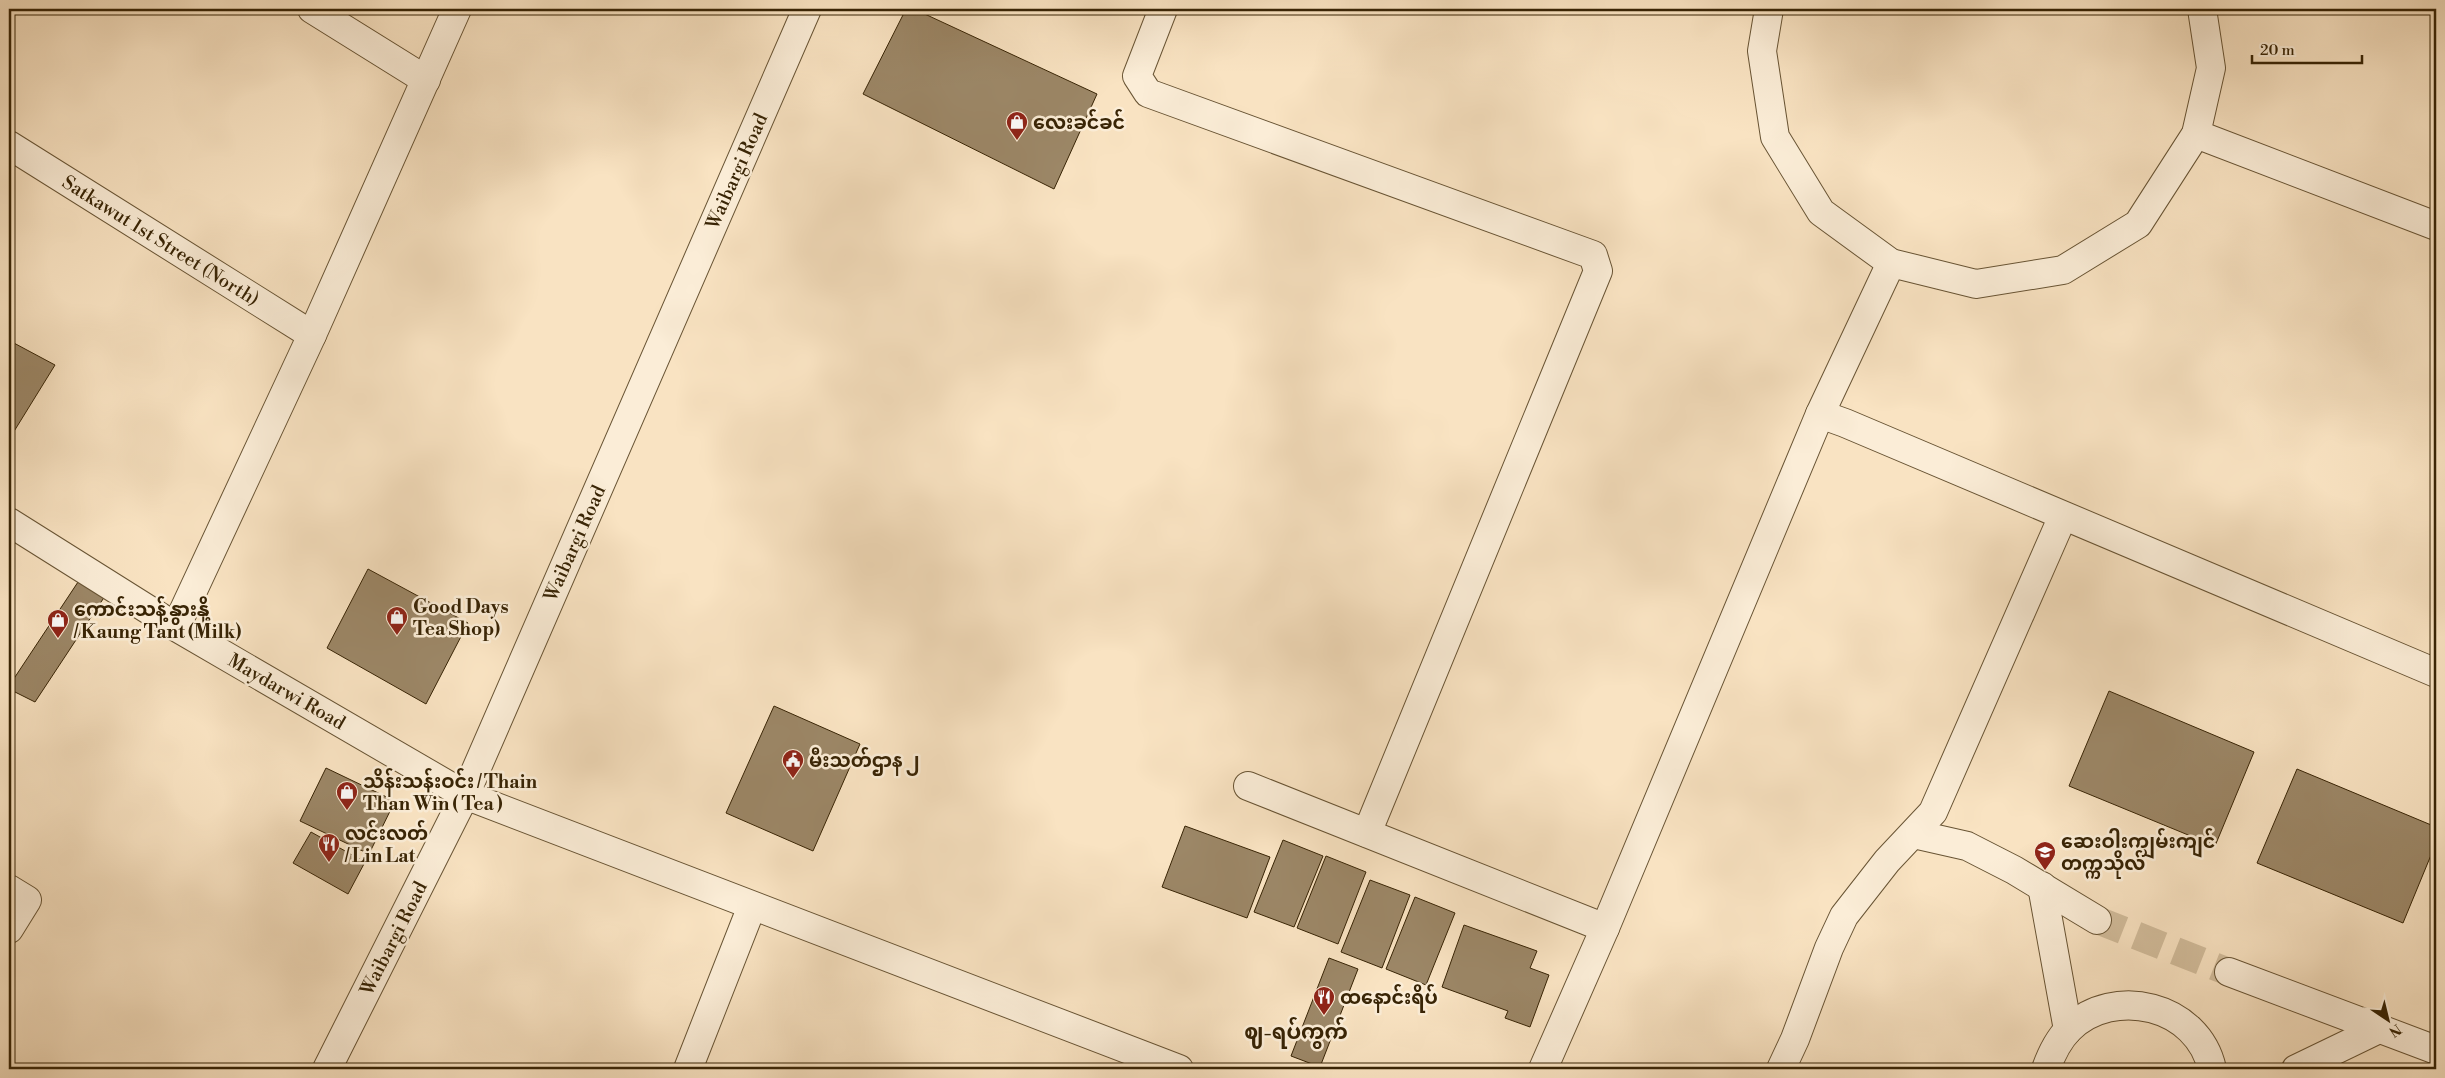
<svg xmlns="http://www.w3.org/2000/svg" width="2445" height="1078" viewBox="0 0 2445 1078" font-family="'Libre Bodoni','Noto Sans Myanmar',serif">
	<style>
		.building { fill: #9c8767; stroke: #382405 }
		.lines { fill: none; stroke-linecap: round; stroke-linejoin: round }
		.minor-tunnel { stroke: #d2bd9c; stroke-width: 28; stroke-dasharray: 28 14; stroke-linecap: butt }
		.minor-casing { stroke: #685434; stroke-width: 30 }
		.minor { stroke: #fbedd7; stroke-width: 28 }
		.labels { text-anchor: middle; stroke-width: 5; stroke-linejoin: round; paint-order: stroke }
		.poi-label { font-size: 19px; font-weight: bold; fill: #382405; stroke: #fbedd7; text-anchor: start }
		.street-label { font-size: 19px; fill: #382405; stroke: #fbedd7 }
		.quarter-label { font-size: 21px; font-weight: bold; fill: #382405; stroke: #fbedd7 }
	</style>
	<rect width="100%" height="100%" fill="#f9e3c2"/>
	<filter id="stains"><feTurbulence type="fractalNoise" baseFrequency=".004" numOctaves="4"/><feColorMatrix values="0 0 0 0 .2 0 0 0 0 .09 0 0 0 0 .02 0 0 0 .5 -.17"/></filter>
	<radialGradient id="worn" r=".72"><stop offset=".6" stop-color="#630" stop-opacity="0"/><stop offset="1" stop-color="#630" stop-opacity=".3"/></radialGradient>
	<g class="building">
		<polygon points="906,9 914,9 1097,94 1054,189 863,94"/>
		<polygon points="12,342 55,365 13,433 9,430 9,347"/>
		<polygon points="368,569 468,623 426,704 327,648"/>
		<polygon points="80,579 107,593 35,702 9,689 9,686"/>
		<polygon points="2109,691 2254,752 2215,846 2069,786"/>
		<polygon points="774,706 860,744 813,851 726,813"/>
		<polygon points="326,768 395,801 369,854 300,821"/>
		<polygon points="2297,769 2436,827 2436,843 2403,923 2257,863"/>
		<polygon points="1185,826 1270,857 1247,918 1162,887"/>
		<polygon points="311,832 365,862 348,894 293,863"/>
		<polygon points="1283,840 1323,856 1294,927 1254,912"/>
		<polygon points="1326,856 1366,872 1338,944 1297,928"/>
		<polygon points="1370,880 1410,895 1382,968 1341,952"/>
		<polygon points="1415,897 1455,913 1426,985 1386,969"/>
		<polygon points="1464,925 1537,951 1530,968 1549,975 1530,1027 1505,1018 1508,1011 1442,987"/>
		<polygon points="1329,958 1358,969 1320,1067 1291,1056"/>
	</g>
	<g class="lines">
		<polyline class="minor-tunnel" points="2097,920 2229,972"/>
		<g class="minor-casing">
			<g id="minor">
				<polyline points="312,9 426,80"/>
				<polyline points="1163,9 1137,76 1148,93 1593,255 1598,271 1367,833"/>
				<polyline points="1769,9 1762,51 1775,137 1821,212 1891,263 1976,284 2063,270 2138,224 2196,134 2211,68 2202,9"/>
				<polyline points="2196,134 2436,226"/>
				<polyline points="9,145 312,335"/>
				<polyline points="1820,414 1845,423 2436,673"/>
				<polyline points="9,522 176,627 465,795 1179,1069"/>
				<polyline points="176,627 312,335 457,9"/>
				<polyline points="1248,786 1605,928"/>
				<polyline points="1914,834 1967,846 2014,870 2097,920"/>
				<polyline points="2042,886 2068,1030"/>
				<polyline points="9,889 27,900 9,929"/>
				<polyline points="2229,972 2436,1050"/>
				<polyline points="327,1069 465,795 807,9"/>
				<polyline points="688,1069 752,906"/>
				<polyline points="1543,1069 1605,928 1820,414 1891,263"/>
				<polyline points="1781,1069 1795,1039 1829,948 1844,916 1887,861 1933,812 2063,516"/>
				<path d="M 2046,1069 C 2051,1055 2058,1040 2069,1029 C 2114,985 2198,1005 2212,1069"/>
				<polyline points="2296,1069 2379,1029"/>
			</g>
		</g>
		<use href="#minor" class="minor"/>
	</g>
	<defs>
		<g id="shop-pin" transform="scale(1.125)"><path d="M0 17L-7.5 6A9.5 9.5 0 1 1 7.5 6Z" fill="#8f2418" stroke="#fbedd7"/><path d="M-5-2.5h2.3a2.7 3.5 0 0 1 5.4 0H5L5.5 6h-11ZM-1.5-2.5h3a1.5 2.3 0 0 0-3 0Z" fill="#fff"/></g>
		<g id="civic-pin" transform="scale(1.125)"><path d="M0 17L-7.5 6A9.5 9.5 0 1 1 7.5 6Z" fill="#8f2418" stroke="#fbedd7"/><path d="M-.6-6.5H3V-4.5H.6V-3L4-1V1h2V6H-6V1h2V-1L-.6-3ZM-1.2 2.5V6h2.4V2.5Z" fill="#fff"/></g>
		<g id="restaurant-pin" transform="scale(1.125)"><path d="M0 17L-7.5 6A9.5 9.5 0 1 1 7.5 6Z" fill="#8f2418" stroke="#fbedd7"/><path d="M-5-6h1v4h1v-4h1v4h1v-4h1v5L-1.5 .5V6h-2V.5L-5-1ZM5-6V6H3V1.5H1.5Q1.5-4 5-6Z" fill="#fff"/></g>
		<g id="university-pin" transform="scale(1.125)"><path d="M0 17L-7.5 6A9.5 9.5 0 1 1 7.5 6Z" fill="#8f2418" stroke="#fbedd7"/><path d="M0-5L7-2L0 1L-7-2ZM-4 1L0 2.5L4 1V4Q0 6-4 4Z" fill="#fff"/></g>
	</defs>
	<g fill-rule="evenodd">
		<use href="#shop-pin" x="1017" y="122"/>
		<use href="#shop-pin" x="397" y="617"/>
		<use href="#shop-pin" x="58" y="620"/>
		<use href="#civic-pin" x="793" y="760"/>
		<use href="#shop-pin" x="347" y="792"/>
		<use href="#restaurant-pin" x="329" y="844"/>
		<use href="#university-pin" x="2045" y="852"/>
		<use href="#restaurant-pin" x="1324" y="997"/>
	</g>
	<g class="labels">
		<g class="poi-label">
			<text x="1033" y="129">လေးခင်ခင်</text>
			<text x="413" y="613">Good Days<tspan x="413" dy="22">Tea Shop)</tspan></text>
			<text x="74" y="616">ကောင်းသန့် နွားနို့<tspan x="74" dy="22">/ Kaung Tant (Milk)</tspan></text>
			<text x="809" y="767">မီးသတ်ဌာန ၂</text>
			<text x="363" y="788">သိန်းသန်းဝင်း / Thain<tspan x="363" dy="22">Than Win ( Tea )</tspan></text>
			<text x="345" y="840">လင်းလတ်<tspan x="345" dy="22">/ Lin Lat</tspan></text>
			<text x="2061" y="848">ဆေးဝါးကျွမ်းကျင်<tspan x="2061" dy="22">တက္ကသိုလ်</tspan></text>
			<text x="1340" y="1004">ထနောင်းရိပ်</text>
		</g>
		<g class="street-label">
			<text transform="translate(736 171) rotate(-66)" y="7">Waibargi Road</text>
			<text transform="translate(161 240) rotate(32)" y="7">Satkawut 1st Street (North)</text>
			<text transform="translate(574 543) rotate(-66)" y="7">Waibargi Road</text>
			<text transform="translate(287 691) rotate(30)" y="7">Maydarwi Road</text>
			<text transform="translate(393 938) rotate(-63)" y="7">Waibargi Road</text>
		</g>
		<g class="quarter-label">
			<text x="1296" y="1039">ဈ-ရပ်ကွက်</text>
		</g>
	</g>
	<rect width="2445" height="1078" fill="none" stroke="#f9e3c2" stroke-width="30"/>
	<rect x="10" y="10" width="2425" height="1058" fill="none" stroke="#382405" stroke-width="2.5"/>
	<rect x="15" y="15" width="2415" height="1048" fill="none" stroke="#382405"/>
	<g transform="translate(2388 1020) rotate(145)" stroke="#fbedd7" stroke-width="4" paint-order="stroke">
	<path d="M0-4L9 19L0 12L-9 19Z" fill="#382405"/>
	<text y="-8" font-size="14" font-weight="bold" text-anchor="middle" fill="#382405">N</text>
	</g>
	<path d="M2252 55v8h110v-8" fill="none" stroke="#382405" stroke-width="2.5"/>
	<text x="2260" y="55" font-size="15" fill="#382405" stroke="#fbedd7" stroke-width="4" paint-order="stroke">20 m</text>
	<rect width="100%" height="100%" filter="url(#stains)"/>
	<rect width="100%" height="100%" fill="url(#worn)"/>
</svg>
